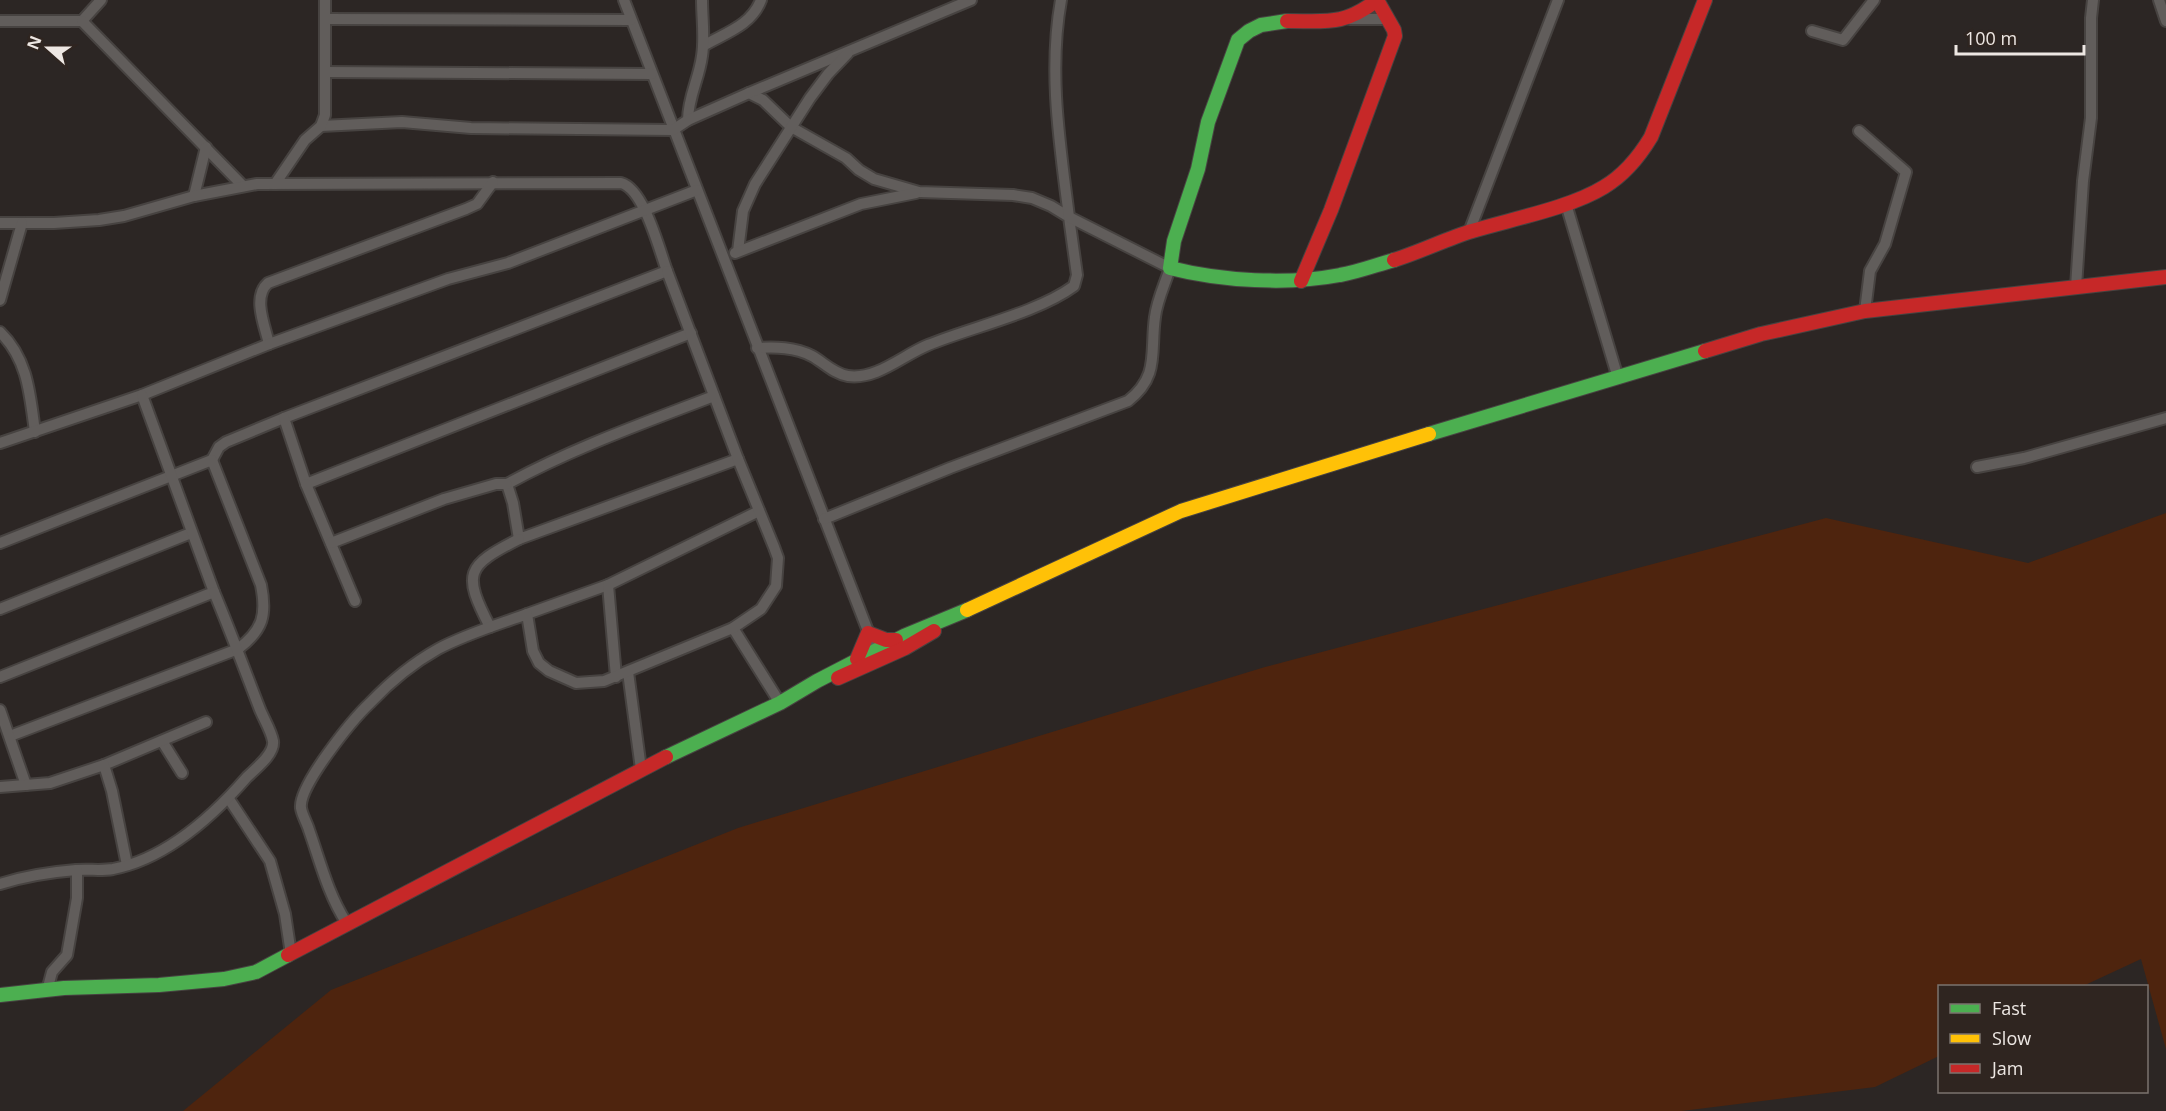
<svg xmlns="http://www.w3.org/2000/svg" width="2166" height="1111" viewBox="0 0 2166 1111" font-family="'Open Sans',sans-serif">
	<style>
		.green { fill: #4e240e }
		.lines { fill: none; stroke-linecap: round; stroke-linejoin: round }
		.street-casing { stroke: #474341; stroke-width: 14 }
		.fast-casing { stroke: #474341; stroke-width: 16 }
		.slow-casing { stroke: #474341; stroke-width: 16 }
		.jam-casing { stroke: #474341; stroke-width: 16 }
		.street { stroke: #615d5b; stroke-width: 10 }
		.fast { stroke: #4caf50; stroke-width: 14 }
		.slow { stroke: #ffc107; stroke-width: 14 }
		.jam { stroke: #c62828; stroke-width: 14 }
	</style>
	<rect width="100%" height="100%" fill="#2c2624"/>
	<polygon class="green" points="2166,513 2166,1049 2141,959 2083,986 1940,986 1939,1056 1875,1087 1682,1111 183,1111 331,990 738,828 1265,667 1826,518 2028,563"/>
	<g class="lines">
		<g class="street-casing">
			<g id="street">
				<polyline points="624,0 878,657"/>
				<polyline points="2159,0 2166,21"/>
				<polyline points="325,19 631,20"/>
				<polyline points="1350,19 1386,19"/>
				<polyline points="0,21 82,21 101,0"/>
				<polyline points="82,21 243,186"/>
				<polyline points="1812,31 1843,40 1874,0"/>
				<path d="M 703,46 C 725,33 751,26 761,0"/>
				<polyline points="326,72 652,74"/>
				<path d="M 749,93 L 763,100 L 791,127 L 846,158 L 859,170 L 874,179 L 919,192 L 1013,195 L 1032,198 L 1051,206 L 1069,217 L 1077,275 L 1074,286 C 1037,313 972,327 928,345 C 903,355 877,380 848,376 C 834,374 823,362 812,356 C 795,347 775,347 757,348"/>
				<path d="M 688,120 C 688,97 699,79 702,56 C 705,38 702,18 702,0"/>
				<polyline points="321,126 402,122 471,128 673,130 688,120 749,93 971,0"/>
				<polyline points="1859,131 1906,172 1885,244 1870,271 1865,311"/>
				<polyline points="275,184 305,140 321,126 325,115 325,0"/>
				<polyline points="194,196 206,147"/>
				<polyline points="1566,204 1618,378"/>
				<path d="M 0,223 L 54,223 L 99,220 L 124,216 L 194,196 L 257,184 L 621,183 C 644,189 659,249 667,271 L 284,418 L 226,442 L 219,447 L 212,460"/>
				<polyline points="1469,232 1558,0"/>
				<polyline points="738,251 743,211 755,184 810,98 828,74 848,53"/>
				<polyline points="735,253 861,204 916,193"/>
				<polyline points="2076,287 2083,181 2091,118 2091,18 2093,0"/>
				<polyline points="0,300 22,223"/>
				<path d="M 0,332 C 28,359 30,395 35,432"/>
				<path d="M 269,344 C 265,326 252,297 268,283 L 466,209 L 477,204 L 493,182"/>
				<path d="M 714,396 C 644,423 573,448 507,484 L 513,503 L 519,539 L 738,459"/>
				<polyline points="284,418 306,484 691,333"/>
				<polyline points="0,443 142,395 269,344 448,279 508,263 697,190"/>
				<polyline points="1977,467 2024,458 2166,418"/>
				<polyline points="306,484 355,601"/>
				<path d="M 824,519 L 950,468 L 1128,401 C 1160,376 1150,352 1155,317 C 1157,300 1165,284 1170,268 L 1069,217 C 1060,145 1048,72 1061,0"/>
				<path d="M 0,543 L 212,460 L 261,585 C 267,615 263,630 238,649 L 10,736"/>
				<polyline points="331,543 444,499 496,484 507,484"/>
				<polyline points="0,609 191,533"/>
				<polyline points="527,614 608,585"/>
				<path d="M 490,627 C 462,573 466,566 519,539"/>
				<polyline points="733,628 780,703"/>
				<polyline points="628,672 641,769"/>
				<polyline points="0,677 214,592 142,395"/>
				<polyline points="616,677 608,585 759,511"/>
				<polyline points="0,710 26,785"/>
				<polyline points="162,741 182,773"/>
				<polyline points="104,765 206,722"/>
				<polyline points="0,787 50,783 104,765 112,791 127,865"/>
				<polyline points="229,799 270,861 285,914 291,954"/>
				<path d="M 0,884 C 25,876 51,872 76,870 C 89,869 101,871 113,869 C 165,859 213,816 247,777 C 255,769 275,754 273,741 C 271,730 263,718 259,707 C 244,668 230,630 214,592"/>
				<path d="M 346,922 C 328,894 320,861 309,830 C 307,823 302,815 301,808 C 298,786 353,719 370,703 C 389,683 413,663 438,649 C 466,634 497,625 527,614 L 533,651 L 539,663 L 549,671 L 576,683 L 604,681 L 733,628 L 761,609 L 776,586 L 778,558 L 774,547 L 738,459 L 667,271"/>
				<polyline points="48,987 52,972 67,955 77,898 77,870"/>
			</g>
		</g>
		<g class="fast-casing">
			<g id="fast">
				<path d="M 1287,21 L 1261,25 L 1249,31 L 1238,40 L 1208,122 L 1198,169 L 1174,241 L 1170,268 C 1221,281 1288,285 1340,275 C 1358,272 1376,265 1394,260"/>
				<polyline points="1429,434 1705,351"/>
				<polyline points="666,757 780,703 817,681 904,636 967,610"/>
				<polyline points="0,995 64,988 159,985 224,979 256,972 288,955"/>
			</g>
		</g>
		<g class="slow-casing">
			<polyline id="slow" points="967,610 1181,511 1429,434"/>
		</g>
		<g class="jam-casing">
			<g id="jam">
				<path d="M 1287,21 C 1326,21 1344,26 1377,0 L 1394,30 L 1395,36 L 1331,210 L 1301,281"/>
				<path d="M 1394,260 C 1420,252 1446,239 1472,231 C 1512,219 1570,208 1604,187 C 1624,175 1639,157 1651,137 L 1705,0"/>
				<polyline points="1705,351 1761,334 1865,311 2166,277"/>
				<polyline points="857,659 868,633 886,640 896,640"/>
				<polyline points="838,678 905,648 934,631"/>
				<polyline points="288,955 666,757"/>
			</g>
		</g>
		<use href="#street" class="street"/>
		<use href="#fast" class="fast"/>
		<use href="#slow" class="slow"/>
		<use href="#jam" class="jam"/>
	</g>
	<rect x="1938" y="985" width="210" height="108" fill="#2f2520" stroke="#7b736e" stroke-width="1.5"/>
	<rect x="1950" y="1004" width="30" height="9" fill="#4caf50" stroke="#7b736e" stroke-width="1.5"/>
	<text x="1992" y="1015" font-size="18" fill="#ede7e3">Fast</text>
	<rect x="1950" y="1034" width="30" height="9" fill="#ffc107" stroke="#7b736e" stroke-width="1.5"/>
	<text x="1992" y="1045" font-size="18" fill="#ede7e3">Slow</text>
	<rect x="1950" y="1064" width="30" height="9" fill="#c62828" stroke="#7b736e" stroke-width="1.5"/>
	<text x="1992" y="1075" font-size="18" fill="#ede7e3">Jam</text>
	<g transform="translate(48 48) rotate(291)" stroke="#2f2520" stroke-width="4.5" paint-order="stroke">
	<path d="M0-4.5L10 22L0 15L-10 22Z" fill="#ede7e3"/>
	<text y="-9" font-size="16" font-weight="bold" text-anchor="middle" fill="#ede7e3">N</text>
	</g>
	<path d="M1956 45v9h128v-9" fill="none" stroke="#ede7e3" stroke-width="3"/>
	<text x="1965" y="45" font-size="18" fill="#ede7e3" stroke="#2f2520" stroke-width="4.5" paint-order="stroke">100 m</text>
</svg>
